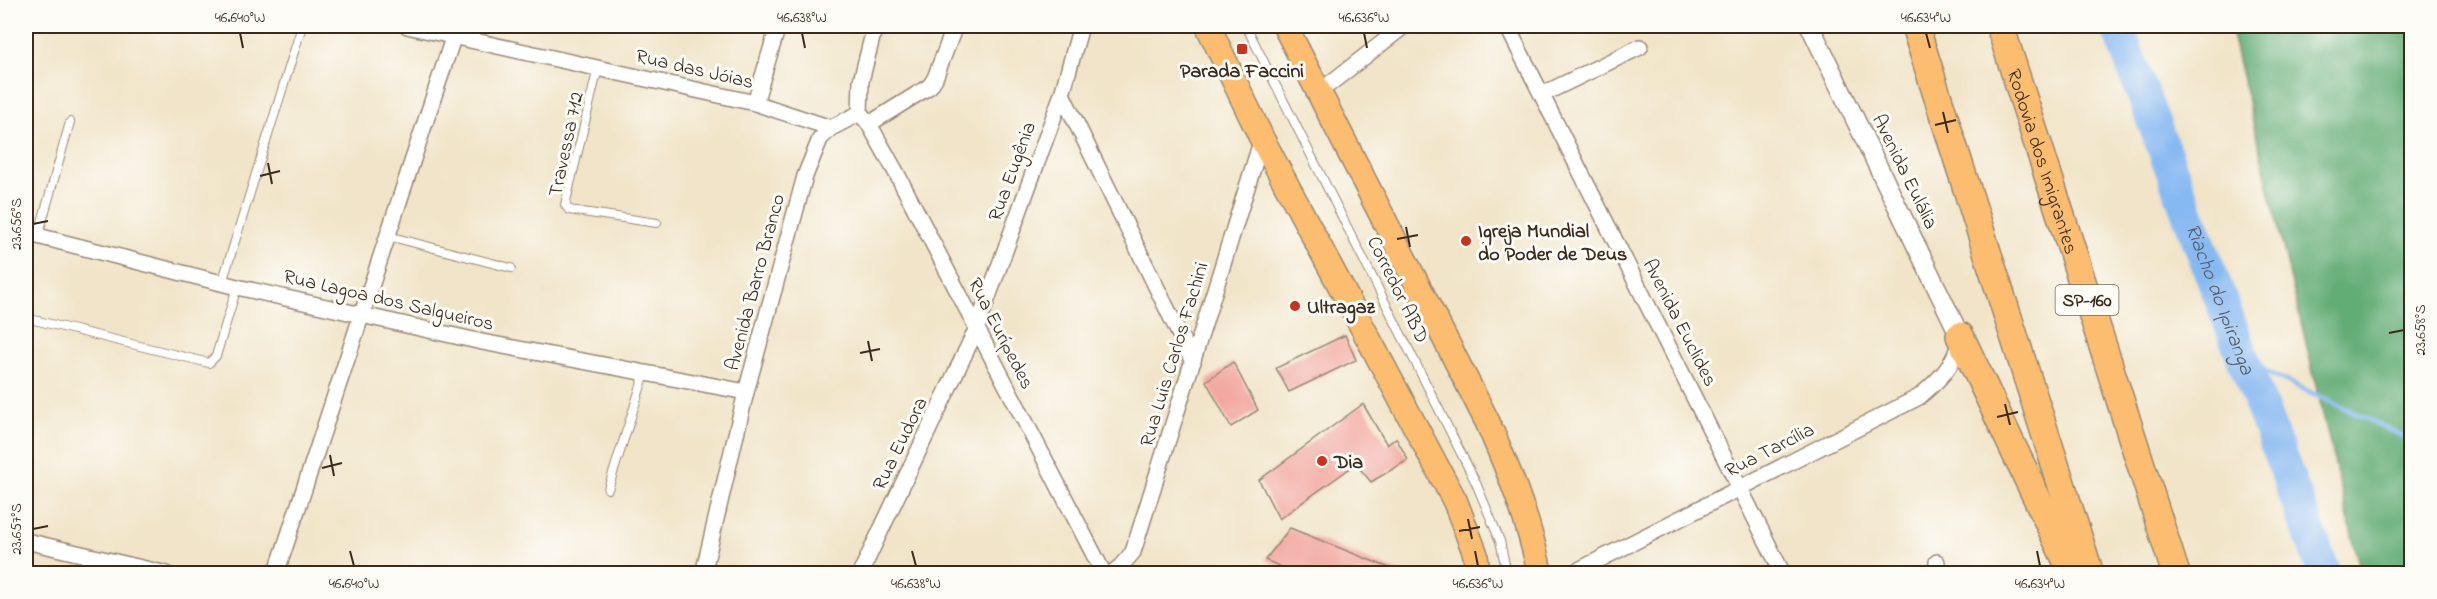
<svg xmlns="http://www.w3.org/2000/svg" width="2437" height="599" viewBox="0 0 2437 599" font-family="'Indie Flower',sans-serif">
	<style>
		.forest { fill: #62ac74; stroke: #4e6b49; stroke-width: 1.5 }
		.lines { fill: none; stroke-linecap: round; stroke-linejoin: round }
		.stream { stroke: #86b8f2; stroke-width: 5 }
		.river { stroke: #86b8f2; stroke-width: 33 }
		.building { fill: #f2a59d }
		.service-casing { stroke: #968773; stroke-width: 10 }
		.minor-casing { stroke: #968773; stroke-width: 18 }
		.tertiary-casing { stroke: #968773; stroke-width: 21 }
		.primary-casing { stroke: #968773; stroke-width: 27 }
		.motorway-casing { stroke: #968773; stroke-width: 30 }
		.service { stroke: #fff; stroke-width: 8 }
		.minor { stroke: #fff; stroke-width: 15 }
		.tertiary { stroke: #fff; stroke-width: 18 }
		.primary { stroke: #fcbd6f; stroke-width: 24 }
		.motorway { stroke: #fcbd6f; stroke-width: 27 }
		.ticks { fill: none; stroke: #3b2a1e; stroke-width: 2 }
		.poi-dot { fill: #c8321e; stroke: #fdfcf7; stroke-width: 2 }
		.labels { text-anchor: middle; stroke-width: 6; stroke-linejoin: round; paint-order: stroke }
		.shield { fill: #fdfcf7; stroke: #75695f; stroke-width: 1.5 }
		.shield-label { font-size: 18px; font-weight: bold; fill: #3b2a1e }
		.street-label { font-size: 20px; fill: #3b2a1e; stroke: #fdfcf7 }
		.poi-label { font-size: 20px; font-weight: bold; fill: #3b2a1e; stroke: #fdfcf7; text-anchor: start }
		.water-label { font-size: 21px; font-style: italic; fill: #555c68; stroke: #fdfcf7 }
		.neatline { fill: none; stroke: #3b2a1e; stroke-width: 2 }
		.ticks-label { font-size: 15px; text-anchor: middle; fill: #3b2a1e }
	</style>
	<rect width="100%" height="100%" fill="#fdfcf7"/>
	<filter id="ink" filterUnits="userSpaceOnUse"><feTurbulence type="fractalNoise" baseFrequency=".0167" numOctaves="2"/><feDisplacementMap in="SourceGraphic" scale="12" xChannelSelector="R" yChannelSelector="G"/><feConvolveMatrix kernelMatrix="1 2 1 2 8 2 1 2 1" color-interpolation-filters="sRGB"/></filter>
	<filter id="wash" filterUnits="userSpaceOnUse"><feTurbulence type="fractalNoise" baseFrequency=".008" numOctaves="4" result="noise"/><feDisplacementMap in="SourceGraphic" scale="24" xChannelSelector="R" yChannelSelector="G"/><feGaussianBlur stdDeviation="1.35" result="paint"/><feColorMatrix in="noise" values="0 0 0 0 0 0 0 0 0 0 0 0 0 0 0 0 0 1.4 0 .05"/><feComposite in="paint" operator="in"/></filter>
	<g filter="url(#wash)">
		<rect width="100%" height="100%" fill="#f1e4c8"/>
		<polygon class="forest" points="2230,26 2411,26 2411,573 2361,573"/>
		<g class="lines">
			<polyline class="stream" points="2244,361 2412,440"/>
			<path class="river" id="s1" d="M 2117,26 L 2325,574"/>
		</g>
		<g id="blocks">
			<g class="building">
				<polygon points="1345,335 1356,360 1289,392 1276,368"/>
				<polygon points="1233,362 1258,410 1231,427 1206,381"/>
				<polygon points="1363,404 1387,445 1396,438 1408,460 1371,482 1356,464 1279,519 1259,480"/>
				<polygon points="1290,528 1402,573 1295,573 1265,560"/>
			</g>
		</g>
	</g>
	<g filter="url(#ink)">
		<use href="#blocks" fill-opacity="0" stroke="#968773" stroke-width="1.5"/>
		<g class="lines">
			<g class="service-casing">
				<g id="service">
					<polyline points="1246,26 1476,483 1500,541 1507,574"/>
					<polyline points="598,68 565,205 569,210 657,223"/>
					<polyline points="38,236 70,122"/>
					<polyline points="388,236 511,268"/>
					<polyline points="222,283 302,26"/>
					<polyline points="26,318 209,363 216,356 237,287"/>
					<polyline points="608,489 645,373"/>
					<polyline points="82,574 87,557"/>
				</g>
			</g>
			<g class="minor-casing">
				<g id="minor">
					<polyline points="407,26 755,103 831,128"/>
					<polyline points="1507,26 1783,574"/>
					<polyline points="1319,92 1404,26"/>
					<polyline points="1062,94 1193,362"/>
					<polyline points="1543,94 1640,47"/>
					<polyline points="755,103 778,26"/>
					<polyline points="860,113 869,124 897,174 1104,574"/>
					<polyline points="869,124 930,86 935,78 955,26"/>
					<polyline points="26,233 237,287 482,342 746,392"/>
					<polyline points="26,541 167,574"/>
					<polyline points="276,574 457,26"/>
					<polyline points="703,574 746,392 805,176 820,139 831,128 860,113 861,81 875,26"/>
					<polyline points="860,574 976,330 1062,94 1081,26"/>
					<polyline points="1111,574 1121,566 1133,552 1262,139"/>
					<path d="M 1571,574 L 1919,397 C 1939,380 1954,366 1960,340"/>
					<polyline points="1936,574 1937,562"/>
				</g>
			</g>
			<g class="tertiary-casing">
				<polyline id="tertiary" points="1810,26 1960,336"/>
			</g>
			<g class="primary-casing">
				<g id="primary">
					<polyline points="1208,26 1262,139 1455,501 1475,553 1478,574"/>
					<path d="M 1285,26 L 1487,421 C 1509,471 1529,520 1540,574"/>
				</g>
			</g>
			<g class="motorway-casing">
				<g id="motorway">
					<polyline points="1915,26 2090,574"/>
					<path id="s2" d="M 2000,26 L 2176,574"/>
					<polyline points="1960,336 2073,574"/>
				</g>
			</g>
			<use href="#service" class="service"/>
			<use href="#minor" class="minor"/>
			<use href="#tertiary" class="tertiary"/>
			<use href="#primary" class="primary"/>
			<use href="#motorway" class="motorway"/>
		</g>
	</g>
	<path class="ticks" d="M 240,33 L 243,48M 802,33 L 805,48M 1364,33 L 1367,48M 1926,33 L 1930,48M 1943,112 L 1948,133M 1935,125 L 1956,120M 268,163 L 272,184M 260,176 L 280,171M 33,224 L 48,221M 1406,227 L 1410,247M 1397,239 L 1418,235M 2389,333 L 2404,330M 868,341 L 872,361M 860,353 L 880,349M 2005,404 L 2010,425M 1997,417 L 2018,412M 330,455 L 334,476M 322,468 L 342,463M 1468,519 L 1472,539M 33,529 L 48,526M 1459,531 L 1480,527M 350,551 L 354,566M 912,551 L 916,566M 1475,551 L 1478,566M 2037,551 L 2040,566"/>
	<g class="poi-dot">
		<rect x="1236" y="43" width="12" height="12" rx="3"/>
		<circle cx="1466" cy="241" r="6"/>
		<circle cx="1295" cy="306" r="6"/>
		<circle cx="1322" cy="461" r="6"/>
	</g>
	<g class="labels">
		<rect class="shield" x="2055.5" y="285" width="63" height="30" rx="4.5"/>
		<g class="shield-label">
			<text x="2087" y="306">SP-160</text>
		</g>
		<g class="street-label">
			<text transform="translate(695 68) rotate(13)" y="7">Rua das Jóias</text>
			<text transform="translate(565 144) rotate(-78)" y="7">Travessa 712</text>
			<text dy="7" stroke="none"><textPath href="#s2" startOffset="142">Rodovia dos Imigrantes</textPath></text>
			<text transform="translate(1011 171) rotate(-70)" y="7">Rua Eugênia</text>
			<text transform="translate(1906 171) rotate(64)" y="7">Avenida Eulália</text>
			<text transform="translate(754 282) rotate(-75)" y="7">Avenida Barro Branco</text>
			<text transform="translate(1399 289) rotate(64)" y="7">Corredor ABD</text>
			<text transform="translate(389 299) rotate(13)" y="7">Rua Lagoa dos Salgueiros</text>
			<text transform="translate(1681 322) rotate(63)" y="7">Avenida Euclides</text>
			<text transform="translate(1002 333) rotate(63)" y="7">Rua Eurípedes</text>
			<text transform="translate(1173 354) rotate(-73)" y="7">Rua Luis Carlos Fachini</text>
			<text transform="translate(899 443) rotate(-64)" y="7">Rua Eudora</text>
			<text transform="translate(1769 449) rotate(-27)" y="7">Rua Tarcília</text>
		</g>
		<g class="poi-label">
			<text x="1242" y="77" text-anchor="middle">Parada Faccini</text>
			<text x="1478" y="237">Igreja Mundial<tspan x="1478" dy="23">do Poder de Deus</tspan></text>
			<text x="1307" y="313">Ultragaz</text>
			<text x="1334" y="468">Dia</text>
		</g>
		<g class="water-label">
			<text dy="7" stroke="none"><textPath href="#s1" startOffset="292">Riacho do Ipiranga</textPath></text>
		</g>
	</g>
	<rect width="2437" height="599" fill="none" stroke="#fdfcf7" stroke-width="66"/>
	<rect x="33" y="33" width="2371" height="533" class="neatline"/>
	<g class="ticks-label">
		<text x="240" y="22">46.640°W</text>
		<text x="802" y="22">46.638°W</text>
		<text x="1364" y="22">46.636°W</text>
		<text x="1926" y="22">46.634°W</text>
		<text transform="translate(16 224) rotate(-90)" y="5">23.656°S</text>
		<text transform="translate(2420 330) rotate(-90)" y="5">23.658°S</text>
		<text transform="translate(16 529) rotate(-90)" y="5">23.657°S</text>
		<text x="354" y="588">46.640°W</text>
		<text x="916" y="588">46.638°W</text>
		<text x="1478" y="588">46.636°W</text>
		<text x="2040" y="588">46.634°W</text>
	</g>
</svg>
